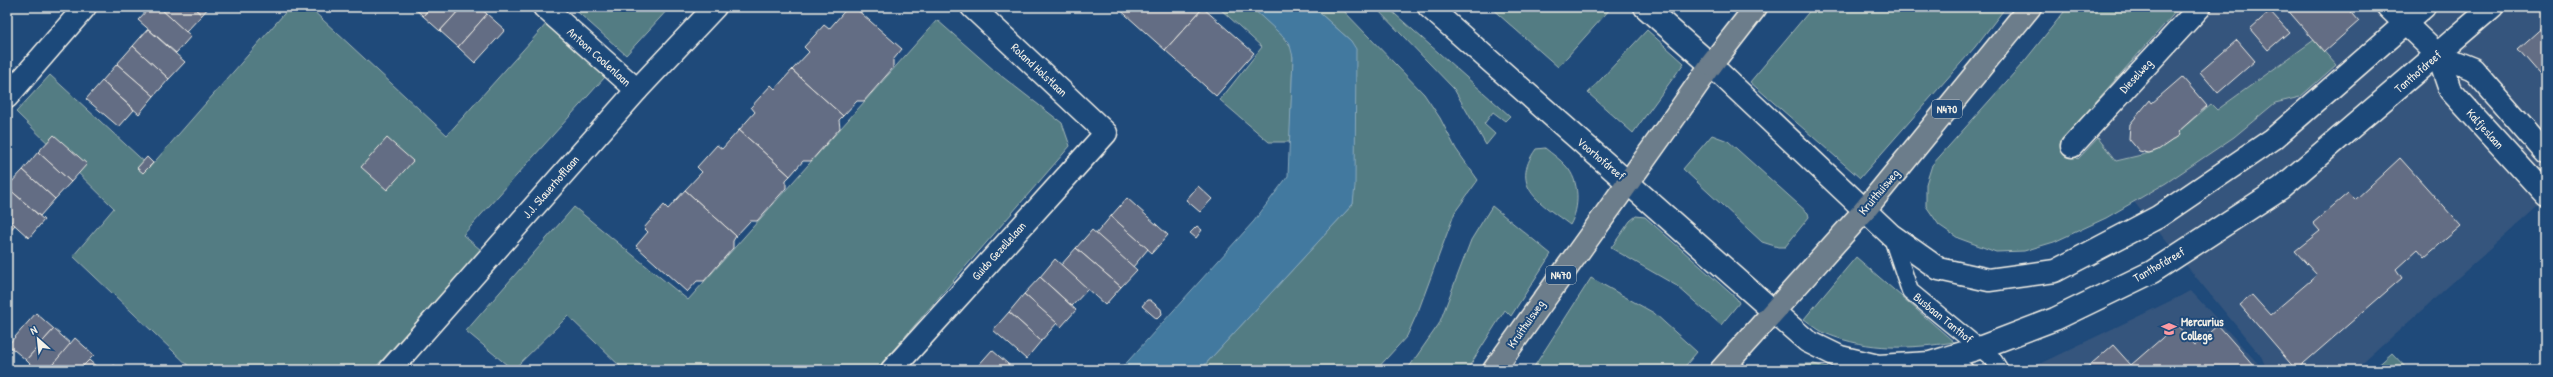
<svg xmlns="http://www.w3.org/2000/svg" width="2553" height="377" viewBox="0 0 2553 377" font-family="'Patrick Hand',sans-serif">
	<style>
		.built { fill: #34547d }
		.green { fill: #527b83; stroke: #a3b6b6 }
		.water { fill: #42799f; stroke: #89a9bc }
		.building { fill: #646d84; stroke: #f4f1e8 }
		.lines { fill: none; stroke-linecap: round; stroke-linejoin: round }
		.lane-casing { stroke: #f4f1e8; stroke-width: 19 }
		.street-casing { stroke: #f4f1e8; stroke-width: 25 }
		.secondary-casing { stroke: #f4f1e8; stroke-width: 25 }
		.primary-casing { stroke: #f4f1e8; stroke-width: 25 }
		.highway-casing { stroke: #f4f1e8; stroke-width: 25 }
		.lane { stroke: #1f4a7a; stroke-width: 16 }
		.street { stroke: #1f4a7a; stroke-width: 22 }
		.secondary { stroke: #1f4a7a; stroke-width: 22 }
		.primary { stroke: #6c7d8b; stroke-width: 22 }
		.highway { stroke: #6c7d8b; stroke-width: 22 }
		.labels { text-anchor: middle; stroke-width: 4; stroke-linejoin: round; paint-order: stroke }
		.shield { fill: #1f4a7a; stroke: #b4bfc7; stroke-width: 1 }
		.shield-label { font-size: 11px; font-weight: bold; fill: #f4f1e8 }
		.street-label { font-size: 12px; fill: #f4f1e8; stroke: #1f4a7a }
		.poi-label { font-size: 12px; font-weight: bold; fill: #f4f1e8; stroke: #1f4a7a; text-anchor: start }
	</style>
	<rect width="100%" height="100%" fill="#1f4a7a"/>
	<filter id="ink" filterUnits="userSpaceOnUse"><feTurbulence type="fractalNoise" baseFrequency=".025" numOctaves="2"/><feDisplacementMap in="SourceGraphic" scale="8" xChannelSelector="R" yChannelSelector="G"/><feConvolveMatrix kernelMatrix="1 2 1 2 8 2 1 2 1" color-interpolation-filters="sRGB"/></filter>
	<g filter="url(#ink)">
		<g class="built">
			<polygon points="2180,7 2546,7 2546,199 2355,370 2267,370 2261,356 2082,139 2103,92"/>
			<polygon points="2191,291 2264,370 2038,370 2035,366"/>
		</g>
		<g class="green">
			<polygon points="290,7 309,7 447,135 548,22 606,76 463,235 481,250 373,370 193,370 73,256 114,208 16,112 50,75 150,167"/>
			<polygon points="572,7 670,7 626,55"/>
			<polygon points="1218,7 1251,7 1280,33 1292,49 1293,57 1290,142 1269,142 1220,100 1262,47"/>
			<polygon points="1313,7 1340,7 1424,94 1440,118 1456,149 1478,180 1455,212 1419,309 1407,336 1376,370 1200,370 1353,204 1351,41"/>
			<polygon points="1375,7 1387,7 1510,116 1505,121 1493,112 1484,124 1495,134 1486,145 1454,89"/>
			<polygon points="1490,7 1612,7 1558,67"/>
			<polygon points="1813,7 2006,7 1975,47 1860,178 1750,82"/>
			<polygon points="2068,7 2180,7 2060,142 2078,159 2098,138 2116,161 2154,152 2180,135 2178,132 2211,104 2217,110 2314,40 2336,65 2300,97 2275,103 2234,137 2166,183 2106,218 2054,242 2024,251 1996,252 1958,238 1939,225 1926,206 1926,184 1932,165 2023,63"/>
			<polygon points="937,20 995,71 1062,123 1070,146 876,370 624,370 568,316 513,370 466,331 574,207 688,300"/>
			<polygon points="1647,30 1684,63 1633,133 1588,93"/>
			<polygon points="1712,135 1728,141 1808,213 1809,217 1785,247 1778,247 1762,242 1683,169"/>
			<path d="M 1545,148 C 1552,154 1560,159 1566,166 C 1580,181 1580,208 1570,225 C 1543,204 1508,188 1536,149 Z"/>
			<polygon points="1492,206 1551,254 1511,316 1505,310 1467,370 1407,370 1439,324 1471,240"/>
			<polygon points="1636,216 1645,217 1737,299 1739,303 1721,325 1677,286 1611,248 1630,221"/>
			<path d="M 1856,257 L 1954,342 C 1911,349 1869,351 1827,334 C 1819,331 1811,324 1804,319 Z"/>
			<polygon points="1591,278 1654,313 1697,352 1682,370 1532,370"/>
			<polygon points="2392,353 2408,370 2373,370"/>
			<polygon points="1800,364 1814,364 1835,370 1782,370"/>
		</g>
		<polygon class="water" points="1251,7 1313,7 1351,41 1356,49 1355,186 1353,204 1200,370 1120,370 1254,221 1288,176 1293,57 1289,42"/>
		<g class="building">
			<polygon points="150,7 159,7 191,36 176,53 138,20"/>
			<polygon points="159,7 193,7 202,15 186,32"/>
			<polygon points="193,7 209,7 202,15"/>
			<polygon points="413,7 431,7 423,16"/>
			<polygon points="431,7 462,7 440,31 423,16"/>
			<polygon points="462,7 479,7 487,14 458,47 440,31"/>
			<polygon points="848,7 854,7 902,49 893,60 893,68 864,101 857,101 843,116 792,70 809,52 804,47 824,25 829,29"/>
			<polygon points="1117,7 1202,7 1203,8 1165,50"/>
			<polygon points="2285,7 2347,7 2359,21 2324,52"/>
			<polygon points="1203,8 1254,53 1216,96 1165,50"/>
			<polygon points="2270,11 2289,32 2268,50 2250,29"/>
			<polygon points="487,14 505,30 475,63 458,47"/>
			<polygon points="2546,24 2546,81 2518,49"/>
			<polygon points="148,29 185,62 169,79 133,46"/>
			<polygon points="2237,40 2255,61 2218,93 2200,72"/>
			<polygon points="133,46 169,79 154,96 117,64"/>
			<polygon points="117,64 154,96 139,114 102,81"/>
			<polygon points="792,70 843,116 839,120 840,128 811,161 803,161 790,176 739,130 755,112 751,107 771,85 775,89"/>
			<polygon points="2182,77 2207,106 2178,132 2180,135 2158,150 2149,153 2139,151 2129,139 2130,124 2150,100 2152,103"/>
			<polygon points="102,81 134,110 119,127 86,99"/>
			<polygon points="739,130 790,176 786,180 786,188 757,221 750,221 736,236 685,190 702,172 697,167 717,145 722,149"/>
			<polygon points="54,135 87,164 71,182 38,152"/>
			<polygon points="387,138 413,161 387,190 361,167"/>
			<polygon points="38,152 71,182 55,199 23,170"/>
			<polygon points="147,157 153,163 143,173 137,168"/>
			<polygon points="2400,158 2461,226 2425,257 2418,249 2396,269 2402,278 2296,370 2240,305 2252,295 2270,315 2317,275 2295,251 2320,231 2313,223 2348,193 2355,200"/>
			<polygon points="23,170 55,199 40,216 7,187"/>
			<polygon points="1198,186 1212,199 1200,212 1186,200"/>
			<polygon points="7,187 44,220 29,238 7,218"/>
			<polygon points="685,190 736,236 733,241 733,248 704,281 697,281 687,292 636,246 648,232 644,228 664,205 668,209"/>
			<polygon points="1127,198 1168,235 1152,253 1111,216"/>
			<polygon points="1111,216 1148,249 1133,267 1096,234"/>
			<polygon points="7,218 15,225 7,234"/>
			<polygon points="1197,226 1202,230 1196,238 1190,233"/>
			<polygon points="1092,230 1137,270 1121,287 1076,248"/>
			<polygon points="1076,248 1121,287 1105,305 1061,265"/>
			<polygon points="1055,259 1088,289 1072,306 1040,277"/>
			<polygon points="1040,277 1076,310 1061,327 1024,294"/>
			<polygon points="1024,294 1057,323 1041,341 1009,312"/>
			<polygon points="1147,300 1150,300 1161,309 1162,314 1157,319 1142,306"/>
			<polygon points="1009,312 1041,341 1026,359 993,330"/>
			<polygon points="36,313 54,329 26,360 8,345"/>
			<polygon points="2177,325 2195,345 2218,325 2256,368 2254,370 2084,370 2113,345 2131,365"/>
			<polygon points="54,329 71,344 48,370 36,370 26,360"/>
			<polygon points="75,338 94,355 79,370 48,370"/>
			<polygon points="992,350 1015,370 979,370 976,368"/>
			<polygon points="89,360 100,370 79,370"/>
			<polygon points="114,365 120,370 109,370"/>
		</g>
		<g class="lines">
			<g class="lane-casing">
				<g id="lane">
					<polyline points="1891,235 1910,291 1993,359 2000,370"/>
					<polyline points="1932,363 1965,370"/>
				</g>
			</g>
			<g class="street-casing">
				<g id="street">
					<polyline points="544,7 637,90"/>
					<polyline points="2388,7 2438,55 2473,69 2546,153"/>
					<polyline points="2438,55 2450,90 2546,195"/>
					<polyline points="7,97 85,7"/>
					<polyline points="2072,146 2200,7"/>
					<polyline points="390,370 637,90 715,7"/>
					<polyline points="892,370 1106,133 972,7"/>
				</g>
			</g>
			<g class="secondary-casing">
				<g id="secondary">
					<polyline points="1429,7 1807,341 1840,357 1878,366 1930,363 1979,348 2055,319 2152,272 2281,188 2492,7"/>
					<polyline points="1645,7 1711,65 1891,235 1939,269 1989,280 2055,271 2158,217 2273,139 2424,7"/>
				</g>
			</g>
			<g class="primary-casing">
				<g id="primary">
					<path d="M 1494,370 C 1566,268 1640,168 1711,65"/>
					<polyline points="1721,370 1864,211"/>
				</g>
			</g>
			<g class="highway-casing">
				<g id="highway">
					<polyline points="1711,65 1756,7"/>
					<polyline points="1864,211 2030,7"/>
				</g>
			</g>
			<use href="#lane" class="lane"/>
			<use href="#street" class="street"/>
			<use href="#secondary" class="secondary"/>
			<use href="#primary" class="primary"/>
			<use href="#highway" class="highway"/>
		</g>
	</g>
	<defs>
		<g id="school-bare" transform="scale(1.2)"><path d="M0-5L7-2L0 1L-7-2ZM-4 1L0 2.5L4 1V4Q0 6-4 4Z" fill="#ff9aa2" stroke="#1f4a7a" stroke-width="2.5" paint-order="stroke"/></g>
	</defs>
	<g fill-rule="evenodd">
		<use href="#school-bare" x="2169" y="329"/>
	</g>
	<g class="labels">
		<g class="shield">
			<rect x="1932" y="100" width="30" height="18" rx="3"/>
			<rect x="1546" y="266" width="30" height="18" rx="3"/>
		</g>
		<g class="shield-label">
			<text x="1947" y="113">N470</text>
			<text x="1561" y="279">N470</text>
		</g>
		<g class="street-label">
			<text transform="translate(599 57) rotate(42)" y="4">Antoon Coolenlaan</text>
			<text transform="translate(1039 70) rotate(43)" y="4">Roland Holstlaan</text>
			<text transform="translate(2418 72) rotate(-41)" y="4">Tanthofdreef</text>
			<text transform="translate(2136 76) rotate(-47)" y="4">Dieselweg</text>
			<text transform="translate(2485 129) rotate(48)" y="4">Kalfjeslaan</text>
			<text transform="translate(1601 159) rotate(40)" y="4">Voorhofdreef</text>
			<text transform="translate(551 187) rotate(-49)" y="4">J.J. Slauerhofflaan</text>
			<text transform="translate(1879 192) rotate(-50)" y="4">Kruithuisweg</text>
			<text transform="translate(999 251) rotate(-48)" y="4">Guido Gezellelaan</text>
			<text transform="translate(2159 265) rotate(-30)" y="4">Tanthofdreef</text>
			<text transform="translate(1943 318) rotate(39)" y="4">Busbaan Tanthof</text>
			<text transform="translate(1526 324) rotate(-55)" y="4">Kruithuisweg</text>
		</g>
		<g class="poi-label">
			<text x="2181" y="326">Mercurius<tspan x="2181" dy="14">College</tspan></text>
		</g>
	</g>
	<rect width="2553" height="377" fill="none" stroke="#1f4a7a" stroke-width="24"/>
	<rect x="12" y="12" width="2529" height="353" fill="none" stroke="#f4f1e8" stroke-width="1.5" filter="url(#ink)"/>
	<g transform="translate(38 339) rotate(333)" stroke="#1f4a7a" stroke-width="3" paint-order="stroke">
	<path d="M0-3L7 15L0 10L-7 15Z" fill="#f4f1e8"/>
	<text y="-6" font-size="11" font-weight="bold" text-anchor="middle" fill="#f4f1e8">N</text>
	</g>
</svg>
